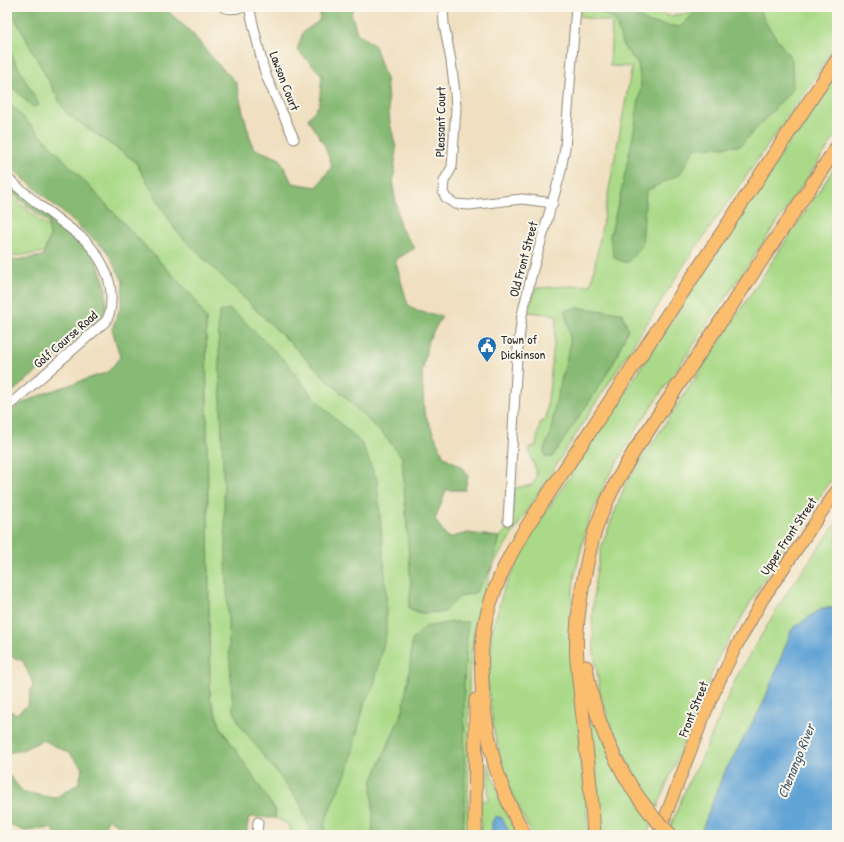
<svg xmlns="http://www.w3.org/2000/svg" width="844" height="842" viewBox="0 0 844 842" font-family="'Patrick Hand',sans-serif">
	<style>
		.green { fill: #aada88; stroke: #6a825a }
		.forest { fill: #87ba74; stroke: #597250 }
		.water { fill: #61a3d5; stroke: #466780 }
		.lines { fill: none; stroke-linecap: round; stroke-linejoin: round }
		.minor-casing { stroke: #8e8676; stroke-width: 11 }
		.major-casing { stroke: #8e8676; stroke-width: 13 }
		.highway-casing { stroke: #8e8676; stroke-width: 15 }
		.minor { stroke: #fff; stroke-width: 9 }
		.major { stroke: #fbbd6e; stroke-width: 11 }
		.highway { stroke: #fbbd6e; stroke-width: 13 }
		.highway-bridge-casing { stroke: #8e8676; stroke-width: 15; stroke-linecap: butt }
		.highway-bridge { stroke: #fbbd6e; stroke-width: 13 }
		.labels { text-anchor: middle; stroke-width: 4; stroke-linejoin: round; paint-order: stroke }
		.street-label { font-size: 13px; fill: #2b2b2b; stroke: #fbf7ec }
		.poi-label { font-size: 13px; fill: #2b2b2b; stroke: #fbf7ec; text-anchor: start }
		.water-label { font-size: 14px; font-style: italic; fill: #415b6f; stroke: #fbf7ec }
	</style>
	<rect width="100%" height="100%" fill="#fbf7ec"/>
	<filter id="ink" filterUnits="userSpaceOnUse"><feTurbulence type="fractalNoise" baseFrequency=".025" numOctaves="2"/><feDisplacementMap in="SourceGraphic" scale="8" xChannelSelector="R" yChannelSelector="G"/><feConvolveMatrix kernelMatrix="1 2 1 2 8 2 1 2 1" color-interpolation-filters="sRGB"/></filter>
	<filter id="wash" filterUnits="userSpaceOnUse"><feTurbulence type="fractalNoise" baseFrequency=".012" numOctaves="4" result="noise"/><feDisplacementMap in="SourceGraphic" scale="16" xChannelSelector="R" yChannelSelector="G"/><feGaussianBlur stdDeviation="0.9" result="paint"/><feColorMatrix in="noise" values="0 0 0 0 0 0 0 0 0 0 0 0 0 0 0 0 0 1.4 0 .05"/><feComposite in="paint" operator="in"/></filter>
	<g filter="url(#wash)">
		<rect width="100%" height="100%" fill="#f0e0c1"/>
		<g class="green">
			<polygon points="7,7 9,7 66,113 135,161 176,231 385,436 402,457 411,586 409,608 421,613 444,612 459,597 476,592 492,567 500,537 511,524 514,488 532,485 536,479 536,470 528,448 536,446 540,423 546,419 557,315 527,312 536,288 591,285 632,67 610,66 612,22 580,17 582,7 647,7 668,16 690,13 695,7 837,7 837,41 812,82 686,262 507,542 492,567 476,616 469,675 468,835 292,835 288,824 275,818 275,810 221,728 210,698 206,319 193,297 52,147 7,101 7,82 33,107 39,105 7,47"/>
			<polygon points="837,70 837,134 639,425 607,479 587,525 575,574 570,613 572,646 589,835 532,835 509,788 494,733 487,677 492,631 504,588 531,535"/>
			<polygon points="837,164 837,471 770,569 719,656 657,808 643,789 615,738 600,693 594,654 592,617 595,581 602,545 626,483"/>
			<polygon points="7,193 55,233 46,252 7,257"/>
			<polygon points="837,522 837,608 822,608 792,629 763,704 723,775 700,835 667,835 688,783 702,758 737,676 788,591"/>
			<polygon points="590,708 651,823 647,835 601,835"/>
			<polygon points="488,763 503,806 519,835 481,835 480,784 483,800 488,801"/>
		</g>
		<g class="forest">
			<polygon points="9,7 163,7 191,32 215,61 236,82 243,112 253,148 280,159 292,183 317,187 332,166 324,144 308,119 319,105 322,75 297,50 303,32 319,21 321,7 355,7 351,13 357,33 375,46 386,79 390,123 396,148 393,187 400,227 415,248 395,260 408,305 417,311 442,316 428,341 422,373 424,412 444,457 461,466 468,476 465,490 446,490 435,520 448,538 468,533 500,537 492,567 476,592 459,597 444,612 421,613 409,608 411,586 402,457 385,436 176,231 135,161 66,113"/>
			<polygon points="592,7 620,7 650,23 680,27 700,7 758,7 767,25 792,60 793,89 740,146 695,148 680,174 646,191 642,246 627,263 614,258 610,237 623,183 634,131 641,86 638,64 623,46 615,20 592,8"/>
			<polygon points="7,47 39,105 33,107 7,82"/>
			<polygon points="7,101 52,147 193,297 206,319 210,698 221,728 275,810 275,818 249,817 247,828 247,835 163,835 162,832 122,827 107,818 104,835 57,835 52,828 25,831 9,825 7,818 7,773 23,792 55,798 78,784 83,768 69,753 43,740 22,750 7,753 7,710 16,714 27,706 33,684 23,661 11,657 7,657 7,415 18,405 45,393 108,372 120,357 112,329 121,306 123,281 106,250 7,164"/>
			<polygon points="7,181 74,234 97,262 106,286 106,309 102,318 7,396 7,261 43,256 50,236 48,223 7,189"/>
			<polygon points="579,308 622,313 628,329 614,362 592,398 552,457 545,457 544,449 551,433 555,405 570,346 569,330 565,310"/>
			<polygon points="229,309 241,318 287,363 311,395 362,444 377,480 386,587 386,634 374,685 364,704 349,767 334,799 324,824 327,835 312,835 300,803 240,725 233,709 229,647 218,321 220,312"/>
			<polygon points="452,622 468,622 464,685 465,800 463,835 372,835 373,819 372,782 403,710 410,666 412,640 425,627"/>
		</g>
		<g class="water">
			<polygon points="822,608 837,608 837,835 700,835 723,775 763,704 792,629"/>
			<path d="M 496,816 L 502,818 L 511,835 L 492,835 C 492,827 490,822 496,816 Z"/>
		</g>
	</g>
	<g filter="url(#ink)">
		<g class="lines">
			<g class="minor-casing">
				<g id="minor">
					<path d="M 223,7 C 228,9 236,9 242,7"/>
					<polyline points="249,7 263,66 267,78 294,139"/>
					<polyline points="443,7 444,24 451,61 455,93 456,108 452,167 444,181 443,192 446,198 455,204 469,205 522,199 553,203"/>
					<path d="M 7,178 L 38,204 L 84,239 C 100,256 112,277 111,300 C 111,307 110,315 106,321 L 7,407"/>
					<polyline points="508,521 517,357 522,315 532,273 560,175 565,148 576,7"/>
					<polyline points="257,835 258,822"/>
				</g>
			</g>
			<g class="major-casing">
				<polyline id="major" points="658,835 705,714 720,680 736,647 763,599 837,490"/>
			</g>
			<g class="highway-casing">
				<g id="highway">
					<path d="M 586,667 C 593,713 611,756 636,794"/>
					<polyline points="475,835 476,700"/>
					<path d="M 525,835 C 499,790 488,749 483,697 C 481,671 480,645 486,619 C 494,584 511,551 531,520 L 837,60"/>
					<path d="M 594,835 L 592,805 L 577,660 C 575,636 578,613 582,589 C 585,573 588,557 592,541 C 601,508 618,478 635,450 L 837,147"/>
				</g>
			</g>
			<use href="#minor" class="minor"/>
			<use href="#major" class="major"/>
			<use href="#highway" class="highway"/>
			<g class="highway-bridge-casing">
				<polyline id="highway-bridge" points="636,794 654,818 671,835"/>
			</g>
			<use href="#highway-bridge" class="highway-bridge"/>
		</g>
	</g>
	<defs>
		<g id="civic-pin" transform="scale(1)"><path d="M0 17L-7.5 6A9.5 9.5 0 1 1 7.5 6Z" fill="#1f6fb2" stroke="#fbf7ec"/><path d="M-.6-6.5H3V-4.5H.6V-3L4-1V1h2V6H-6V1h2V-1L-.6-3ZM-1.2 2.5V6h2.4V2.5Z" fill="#fff"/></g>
	</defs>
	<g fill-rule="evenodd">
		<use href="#civic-pin" x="487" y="346"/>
	</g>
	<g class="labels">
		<g class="street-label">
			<text transform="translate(285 81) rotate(69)" y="5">Lawson Court</text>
			<text transform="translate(440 122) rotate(-89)" y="5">Pleasant Court</text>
			<text transform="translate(523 259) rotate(-75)" y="5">Old Front Street</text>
			<text transform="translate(65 339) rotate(-41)" y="5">Golf Course Road</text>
			<text transform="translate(788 536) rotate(-56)" y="5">Upper Front Street</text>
			<text transform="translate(693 709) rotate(-68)" y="5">Front Street</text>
		</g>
		<g class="poi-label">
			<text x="501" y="344">Town of<tspan x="501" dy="15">Dickinson</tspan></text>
		</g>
		<g class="water-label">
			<text transform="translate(796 761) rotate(-68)" y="5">Chenango River</text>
		</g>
	</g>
	<rect width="844" height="842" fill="none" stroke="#fbf7ec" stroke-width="24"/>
</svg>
